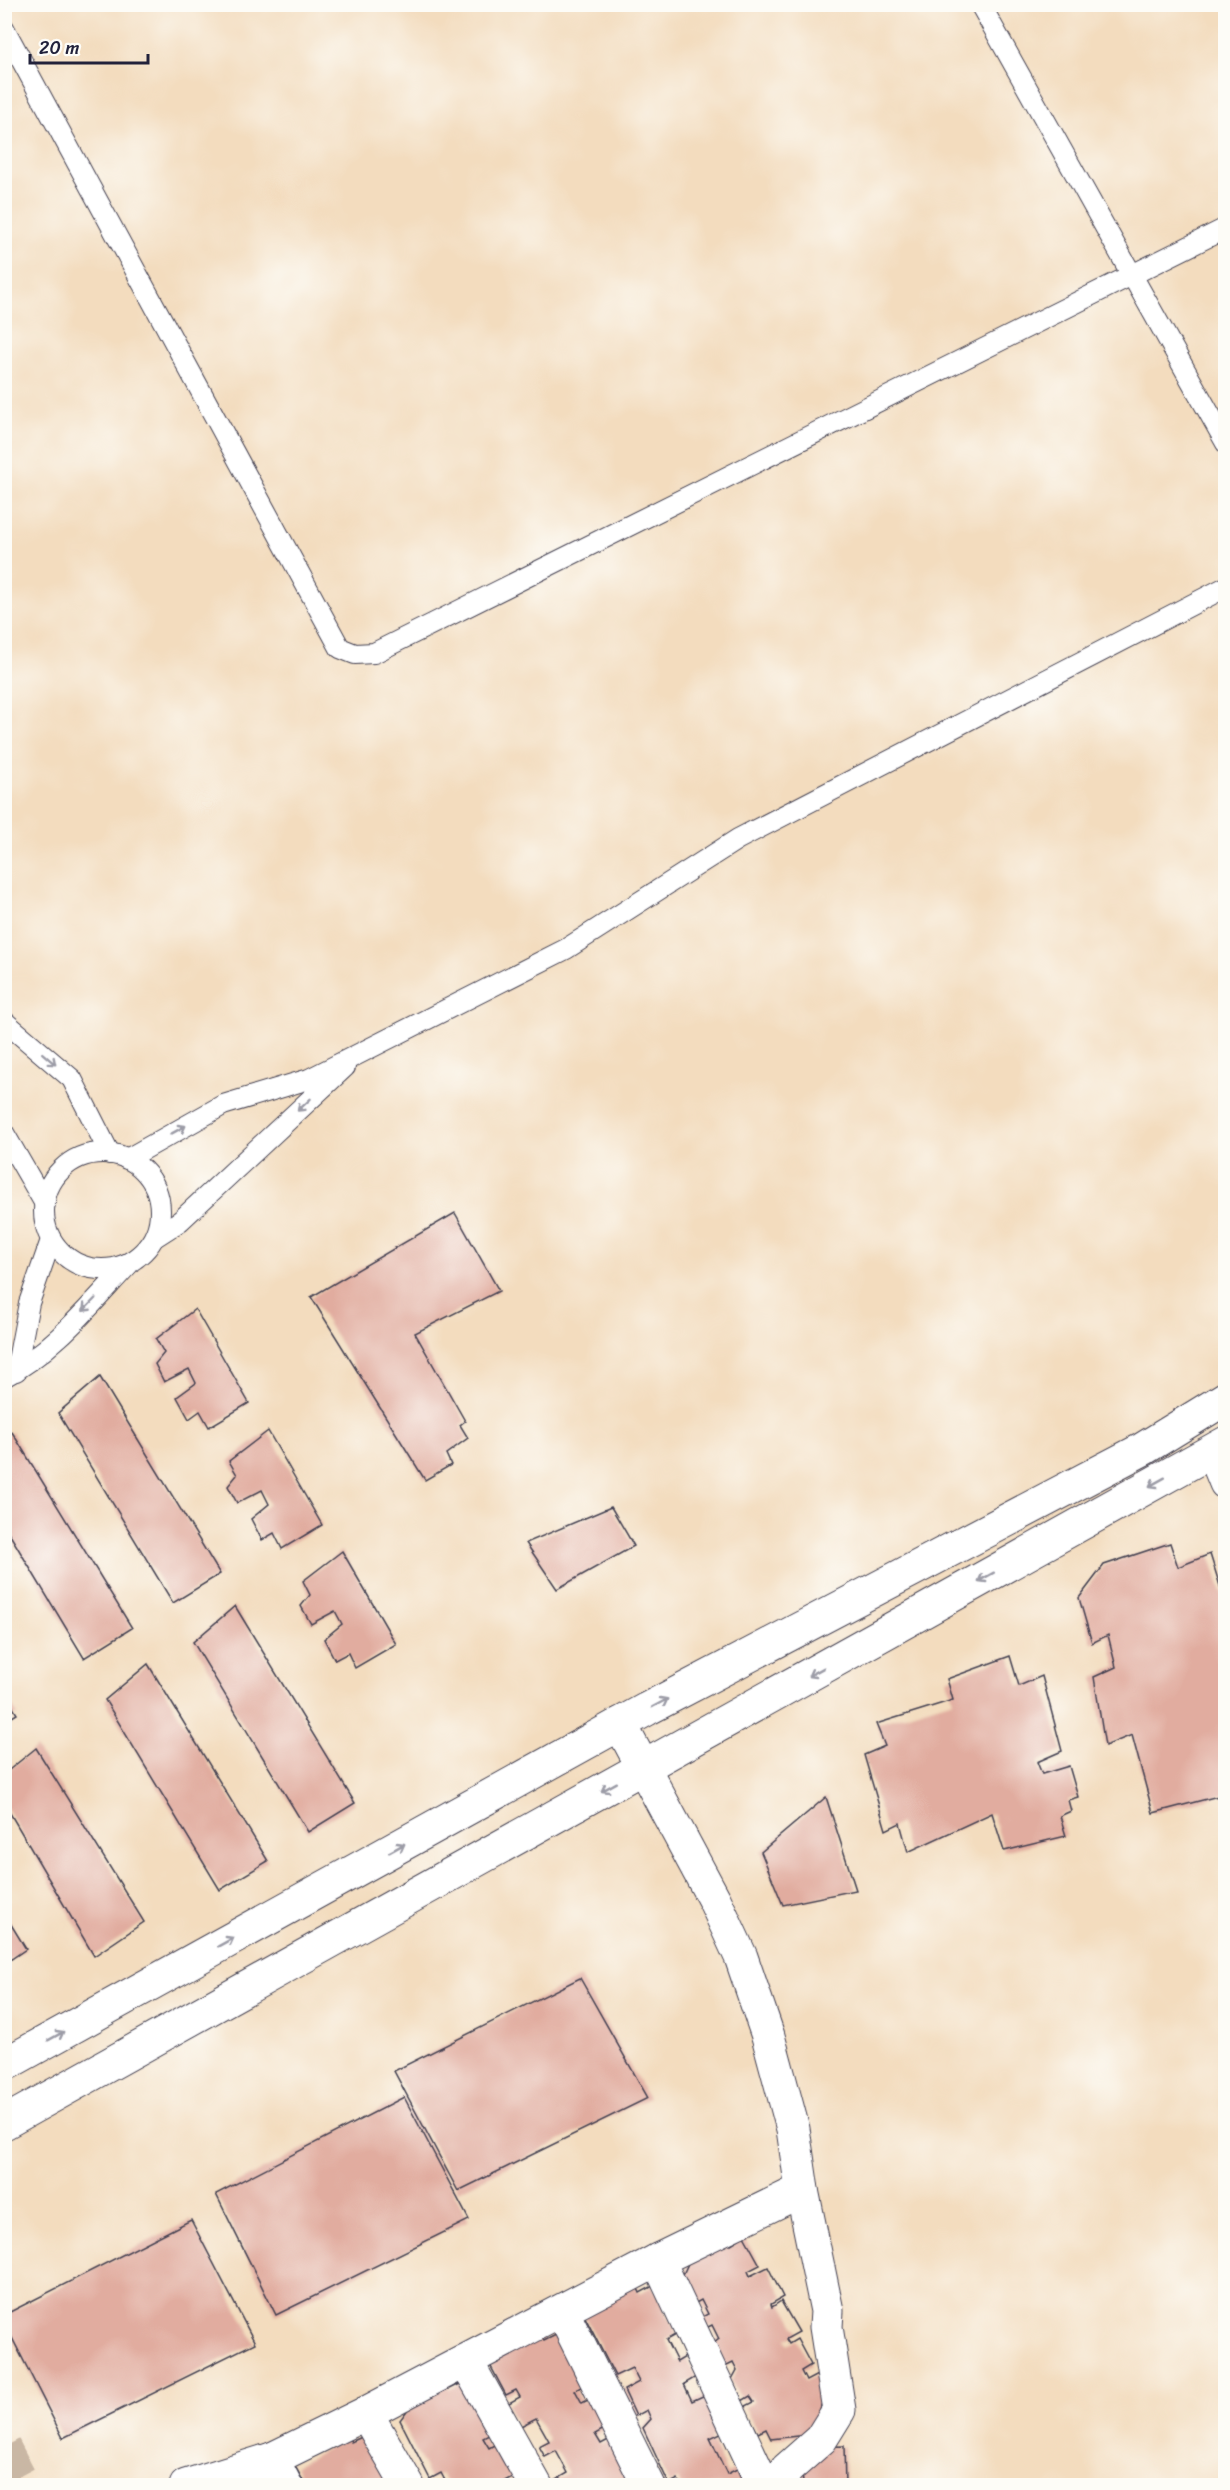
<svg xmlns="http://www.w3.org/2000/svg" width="1230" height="2490" viewBox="0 0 1230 2490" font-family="Sriracha,sans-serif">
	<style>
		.building { fill: #e1ac9f }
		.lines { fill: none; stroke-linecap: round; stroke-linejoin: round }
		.minor-tunnel { stroke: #c9b7a4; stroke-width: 33; stroke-dasharray: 33 16; stroke-linecap: butt }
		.service-casing { stroke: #413e4f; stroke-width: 22 }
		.minor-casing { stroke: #413e4f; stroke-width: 35 }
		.secondary-casing { stroke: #413e4f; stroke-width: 35 }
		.service { stroke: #fff; stroke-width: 20 }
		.minor { stroke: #fff; stroke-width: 33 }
		.secondary { stroke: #fff; stroke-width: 33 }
		.oneway { stroke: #9c9ca7 }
	</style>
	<rect width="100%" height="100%" fill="#fdfcf7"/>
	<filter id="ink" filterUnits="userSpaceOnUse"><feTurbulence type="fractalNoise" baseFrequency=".0167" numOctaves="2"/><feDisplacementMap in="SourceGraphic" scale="12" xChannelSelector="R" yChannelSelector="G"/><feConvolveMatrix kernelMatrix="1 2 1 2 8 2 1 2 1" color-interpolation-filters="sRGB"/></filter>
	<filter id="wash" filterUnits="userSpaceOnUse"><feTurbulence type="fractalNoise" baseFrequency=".008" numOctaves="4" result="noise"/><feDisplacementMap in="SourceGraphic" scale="24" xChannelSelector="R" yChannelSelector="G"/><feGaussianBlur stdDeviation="1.35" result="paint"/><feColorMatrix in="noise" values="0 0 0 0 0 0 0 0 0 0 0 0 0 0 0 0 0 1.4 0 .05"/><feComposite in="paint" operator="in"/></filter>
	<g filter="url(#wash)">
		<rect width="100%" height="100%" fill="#f3dcbe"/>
		<g id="blocks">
			<g class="building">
				<polygon points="455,1213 499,1291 415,1333 465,1421 460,1425 468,1438 446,1454 451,1465 425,1480 311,1297"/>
				<polygon points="195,1309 249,1403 209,1427 200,1411 189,1419 177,1397 196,1383 189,1369 164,1382 155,1364 164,1353 156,1339"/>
				<polygon points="100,1377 220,1574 173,1603 58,1413"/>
				<polygon points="268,1431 322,1525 282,1549 274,1533 262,1540 251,1519 269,1504 262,1490 237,1503 228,1486 237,1475 229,1461"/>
				<polygon points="12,1432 132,1628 84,1658 4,1525 4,1438"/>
				<polygon points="611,1507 634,1546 557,1589 526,1543"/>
				<polygon points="1170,1543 1178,1567 1210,1554 1226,1605 1226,1794 1153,1813 1132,1735 1105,1746 1094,1677 1116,1667 1108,1635 1092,1643 1079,1598 1104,1565"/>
				<polygon points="342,1551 396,1644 355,1668 348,1653 335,1660 324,1639 342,1624 335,1611 311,1624 301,1606 310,1595 303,1581"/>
				<polygon points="235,1606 355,1803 308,1832 193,1642"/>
				<polygon points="1010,1656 1019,1686 1042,1676 1062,1751 1037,1762 1042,1774 1069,1766 1078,1797 1068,1800 1071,1811 1060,1816 1066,1836 1004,1851 992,1813 908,1852 900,1823 886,1830 864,1755 885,1746 876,1724 953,1700 947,1679"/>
				<polygon points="148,1664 268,1861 220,1890 105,1700"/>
				<polygon points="4,1693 17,1714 4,1722"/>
				<polygon points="36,1748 144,1922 94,1956 4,1803 4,1774"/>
				<polygon points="826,1797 856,1890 783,1905 761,1852"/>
				<polygon points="4,1913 26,1949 4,1964"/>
				<polygon points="580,1978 648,2098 458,2191 394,2071"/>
				<polygon points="404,2097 469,2220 276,2315 216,2194"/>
				<polygon points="191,2220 255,2343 63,2438 4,2322 4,2315"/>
				<polygon points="744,2236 760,2265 748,2271 750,2276 768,2267 783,2297 771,2304 772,2307 781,2301 799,2332 786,2339 789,2344 797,2339 811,2365 801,2371 806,2381 819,2374 831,2395 821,2405 815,2434 771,2439 766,2429 758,2433 744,2407 754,2402 750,2396 742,2401 731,2381 737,2370 733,2362 725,2366 713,2344 719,2339 712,2325 706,2328 700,2318 708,2314 701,2300 694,2304 681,2279 690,2259 729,2238 731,2244"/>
				<polygon points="636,2284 640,2293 653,2286 677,2334 666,2340 677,2362 685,2357 696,2377 684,2384 692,2401 705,2395 723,2432 710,2438 727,2474 737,2469 744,2485 681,2486 678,2479 669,2484 643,2428 651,2419 647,2410 636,2416 624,2390 639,2382 632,2368 615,2376 582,2311"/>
				<polygon points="540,2333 544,2341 560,2333 587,2384 575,2390 582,2403 592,2398 608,2427 595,2434 601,2444 612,2438 637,2486 557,2486 554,2481 568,2473 556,2451 545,2457 539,2446 549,2441 536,2418 519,2427 507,2404 520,2397 516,2390 506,2395 488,2361"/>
				<polygon points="446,2382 450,2389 464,2382 493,2433 483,2438 489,2448 496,2444 514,2476 501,2483 503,2486 448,2486 441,2473 430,2479 400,2420 415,2400"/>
				<polygon points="364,2436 388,2480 381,2484 382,2486 306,2486 295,2466 348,2437 351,2442"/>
				<polygon points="844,2446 845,2486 803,2486 802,2467 818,2447"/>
			</g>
		</g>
	</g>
	<g filter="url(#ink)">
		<use href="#blocks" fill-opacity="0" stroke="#413e4f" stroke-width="1.5"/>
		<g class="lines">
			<polyline class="minor-tunnel" points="4,2447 24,2486"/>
			<g class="service-casing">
				<g id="service">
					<polyline points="980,4 1226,443"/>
					<polyline points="4,28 340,648 355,654 374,653 1226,228"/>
					<polyline points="4,1021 72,1079 110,1154"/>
					<polyline points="4,1133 45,1204"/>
					<circle cx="102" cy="1211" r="58"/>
					<polyline points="127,1159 223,1105 309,1079 566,949 738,839 1226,587"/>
					<polyline points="155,1237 180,1221 345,1067"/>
					<polyline points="16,1371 29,1303 51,1240"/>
					<path d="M 4,1377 C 54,1351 91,1304 129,1264"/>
				</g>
			</g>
			<g class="minor-casing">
				<g id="minor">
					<polyline points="1213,1451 1226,1483"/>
					<polyline points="620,1724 715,1901 741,1957 768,2036 793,2129 802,2190 827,2311 826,2327 839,2410 821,2439 787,2469 777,2486"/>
					<polyline points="658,2260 764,2486"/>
					<polyline points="562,2311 649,2486"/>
					<polyline points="466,2361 536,2486"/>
					<polyline points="366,2413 408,2486"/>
					<polyline points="272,2459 286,2486"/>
					<polyline points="186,2486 272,2459 366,2413 658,2260 802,2190"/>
				</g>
			</g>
			<g class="secondary-casing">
				<g id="secondary">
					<polyline points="4,2065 647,1709 1143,1449 1226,1398"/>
					<polyline points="4,2123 1226,1443"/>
				</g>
			</g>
			<use href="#service" class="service"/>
			<use href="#minor" class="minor"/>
			<use href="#secondary" class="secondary"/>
		</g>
		<defs><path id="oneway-shaft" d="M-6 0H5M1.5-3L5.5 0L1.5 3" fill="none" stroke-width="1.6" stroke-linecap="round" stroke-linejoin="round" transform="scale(1.5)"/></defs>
		<g class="oneway">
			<use href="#oneway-shaft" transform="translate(49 1059) rotate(41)"/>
			<use href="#oneway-shaft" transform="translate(304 1105) rotate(137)"/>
			<use href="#oneway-shaft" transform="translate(178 1130) rotate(-29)"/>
			<use href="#oneway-shaft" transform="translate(89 1305) rotate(134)"/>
			<use href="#oneway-shaft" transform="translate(1157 1482) rotate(151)"/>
			<use href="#oneway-shaft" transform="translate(986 1577) rotate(151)"/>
			<use href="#oneway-shaft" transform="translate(816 1672) rotate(151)"/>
			<use href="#oneway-shaft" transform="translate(660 1703) rotate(-28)"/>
			<use href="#oneway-shaft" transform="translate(609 1787) rotate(151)"/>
			<use href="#oneway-shaft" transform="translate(397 1848) rotate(-29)"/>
			<use href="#oneway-shaft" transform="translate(226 1942) rotate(-29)"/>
			<use href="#oneway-shaft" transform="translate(56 2036) rotate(-29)"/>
		</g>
	</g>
	<rect width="1230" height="2490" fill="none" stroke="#fdfcf7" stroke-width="24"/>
	<path d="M30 54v9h118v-9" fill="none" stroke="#22223b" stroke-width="3"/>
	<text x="39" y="54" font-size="18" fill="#22223b" stroke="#fdfcf7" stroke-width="4.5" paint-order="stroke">20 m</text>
</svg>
